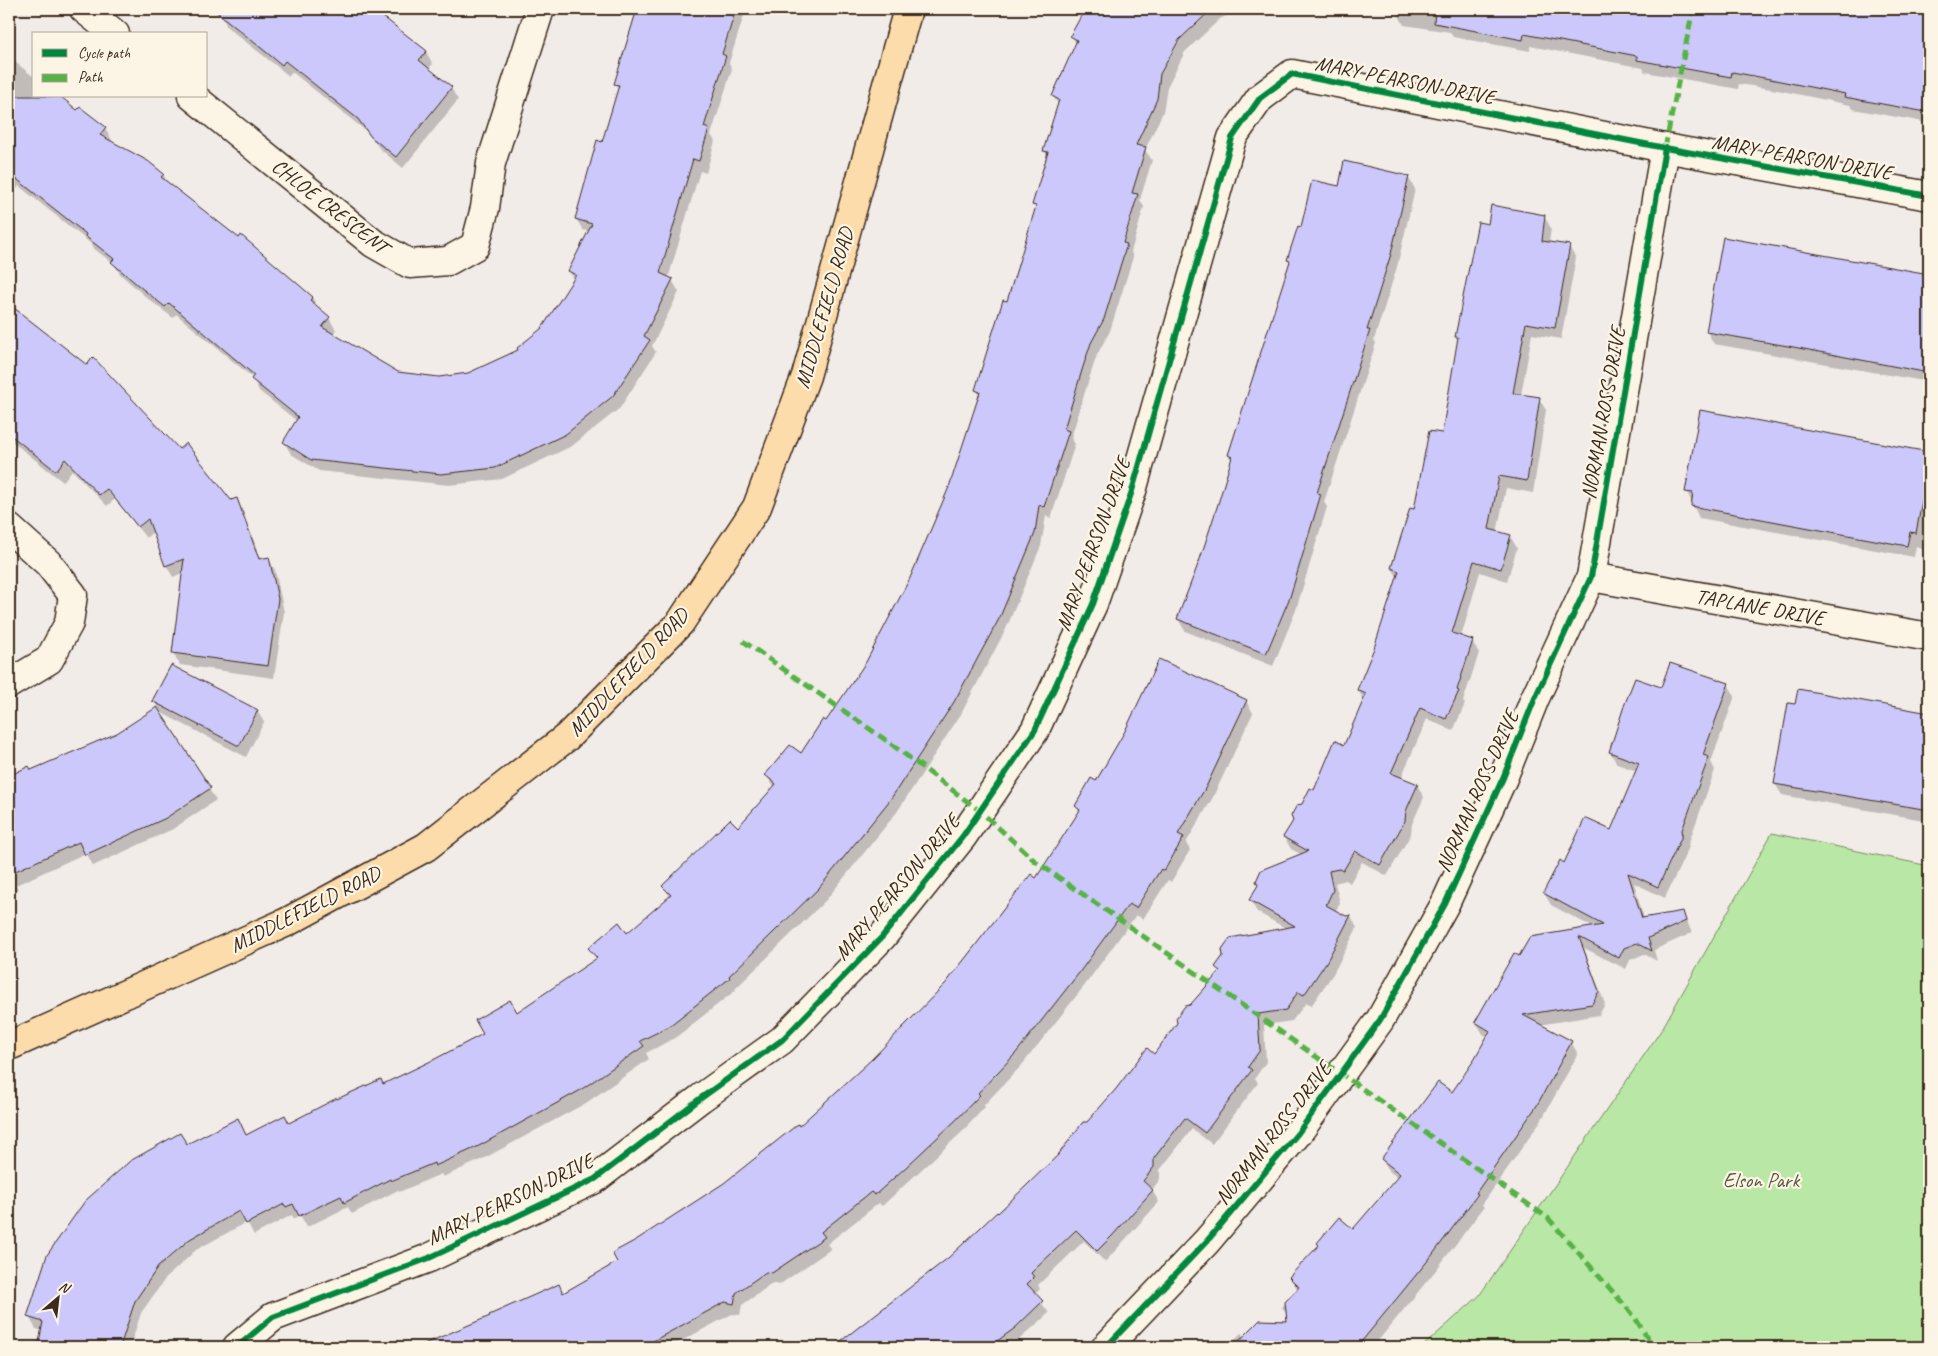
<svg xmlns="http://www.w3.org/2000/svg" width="1938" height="1356" viewBox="0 0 1938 1356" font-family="Caveat,sans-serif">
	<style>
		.green { fill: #b9e7a5; stroke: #7a8862 }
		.shadow { fill: #0003 }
		.building { fill: #ccc8fb; stroke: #3b2a1e }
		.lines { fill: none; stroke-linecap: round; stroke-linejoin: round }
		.minor-casing { stroke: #3b2a1e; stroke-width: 31 }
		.major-casing { stroke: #3b2a1e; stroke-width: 31 }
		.minor { stroke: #fcf5e5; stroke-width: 28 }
		.major { stroke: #fddcac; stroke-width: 28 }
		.quiet { stroke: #57b245; stroke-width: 5; stroke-dasharray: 10 5; stroke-linecap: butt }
		.cycleway-casing { stroke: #fcf5e5; stroke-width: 9 }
		.cycleway { stroke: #00873e; stroke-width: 6 }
		.labels { text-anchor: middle; stroke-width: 4.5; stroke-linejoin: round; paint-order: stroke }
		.street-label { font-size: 21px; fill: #3b2a1e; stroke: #fcf5e5 }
		.park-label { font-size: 21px; fill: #5a5940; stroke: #fcf5e5 }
	</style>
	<rect width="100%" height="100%" fill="#f2ece9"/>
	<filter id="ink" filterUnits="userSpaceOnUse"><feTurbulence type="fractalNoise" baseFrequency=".02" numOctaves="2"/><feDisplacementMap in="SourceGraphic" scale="10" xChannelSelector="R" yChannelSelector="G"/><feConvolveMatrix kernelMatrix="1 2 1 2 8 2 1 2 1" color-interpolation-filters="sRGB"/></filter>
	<g filter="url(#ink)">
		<polygon class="green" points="1772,833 1929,866 1929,1347 1422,1347 1479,1296 1662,1029"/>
		<g class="shadow">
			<polygon points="215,9 372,9 426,52 433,64 428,69 451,88 458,100 403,168 380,149 366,131 292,72 289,76 227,27 221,14"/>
			<polygon points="634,9 746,9 729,63 732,69 711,135 715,141 706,173 700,171 668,279 672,280 679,292 652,346 656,352 620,408 572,446 502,479 449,485 319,471 291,454 284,442 297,421 259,391 253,378 176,314 173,318 147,298 120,274 114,264 93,248 90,243 19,186 16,190 9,184 9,57 34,77 34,96 78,112 105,128 112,140 110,142 163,174 169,185 312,297 319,310 329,318 336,330 332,334 397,374 439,378 468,374 520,350 542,329 574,279 569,271 589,232 583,230 576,219 603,144 619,90 615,84 636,16 634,11"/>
			<polygon points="1087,9 1239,9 1220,19 1185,52 1167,87 1163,112 1145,150 1152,160 1140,200 1144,207 1131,252 1133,257 1110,331 1097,355 1089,379 1071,438 1075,444 1051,518 1046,516 1041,546 1006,629 961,714 897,812 826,900 735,989 736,990 675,1038 646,1053 649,1059 586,1103 483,1159 443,1177 441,1174 399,1192 398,1190 352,1214 348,1207 307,1227 300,1215 294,1219 292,1215 254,1235 247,1222 196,1250 165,1279 141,1313 130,1347 39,1347 43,1331 36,1329 29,1317 186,1146 246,1136 289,1124 383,1085 484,1034 517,1014 597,960 590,948 627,934 670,897 664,886 738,828 774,787 766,775 801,755 826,723 867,662 911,579 950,487 980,396 976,390 1008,302 1037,210 1034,205 1048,157 1044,150 1059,106 1053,96 1076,44 1072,36"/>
			<polygon points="1362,9 1891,9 1929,15 1929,123 1853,109 1850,105 1777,90 1739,84 1738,89 1645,72 1643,68 1530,46 1530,51 1453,37 1450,32 1404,25 1397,12"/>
			<polygon points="1408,177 1415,189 1397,267 1374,340 1376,343 1324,502 1327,507 1296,610 1273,666 1185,631 1178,619 1201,559 1232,461 1229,455 1291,264 1289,260 1302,229 1340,187"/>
			<polygon points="1544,216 1551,228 1549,243 1569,247 1576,258 1561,339 1532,334 1521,395 1539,399 1546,410 1533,493 1506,488 1497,533 1510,536 1517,548 1507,581 1480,572 1461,637 1472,641 1479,653 1463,702 1465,704 1453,731 1427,719 1401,778 1417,785 1424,797 1412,824 1411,834 1387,876 1362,862 1350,883 1346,880 1335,883 1340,903 1335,912 1346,917 1351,916 1357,928 1333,974 1311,1006 1306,1003 1292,1021 1264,1025 1266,1062 1255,1078 1258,1083 1212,1144 1192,1129 1160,1170 1160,1179 1152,1190 1159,1202 1105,1262 1084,1241 1038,1285 1040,1289 1035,1294 1049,1313 1011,1347 840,1347 839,1344 949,1259 998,1215 1058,1156 1087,1123 1154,1055 1191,1006 1220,973 1216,967 1287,929 1257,912 1250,900 1302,855 1291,849 1284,837 1302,805 1314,792 1345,746 1364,701 1358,690 1376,649 1398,578 1392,568 1443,435 1459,340 1457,337 1489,226"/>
			<polygon points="1724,238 1929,275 1929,382 1714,344 1707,332"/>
			<polygon points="9,305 87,367 231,501 236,499 243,511 261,560 268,558 275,570 284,612 274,678 180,665 173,653 183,573 173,577 166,565 154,531 146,538 115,499 107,506 72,470 63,482 9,439"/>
			<polygon points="1701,412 1929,452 1929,553 1916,546 1914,557 1699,518 1687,492"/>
			<polygon points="1728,684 1735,696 1711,762 1715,770 1688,845 1689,847 1665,898 1634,883 1644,919 1683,912 1692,933 1654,950 1657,961 1644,954 1630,960 1626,969 1584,948 1605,1004 1599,1015 1539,1025 1571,1042 1578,1054 1542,1119 1482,1205 1484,1207 1436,1270 1373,1347 1318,1346 1318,1347 1227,1347 1241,1333 1245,1337 1293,1323 1282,1307 1298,1290 1290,1278 1354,1230 1398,1178 1389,1171 1382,1160 1452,1094 1473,1064 1488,1037 1483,1034 1476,1022 1519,958 1594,928 1551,905 1544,893 1565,864 1612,832 1637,771 1617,764 1610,752 1662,688"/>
			<polygon points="1799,690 1929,714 1929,821 1782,795 1775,784"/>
			<polygon points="154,701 257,711 264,722 246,757 158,711 216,800 173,829 93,866 86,853 16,885 18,889 9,893 9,777 29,768 31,771 118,734 158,708"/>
			<polygon points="1246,701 1253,713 1212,799 1186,843 1190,850 1171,882 1168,880 1143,919 1136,915 1085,985 1022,1065 984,1105 985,1107 961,1133 882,1206 879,1203 827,1244 831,1249 779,1285 773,1283 742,1305 740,1315 732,1314 670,1347 420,1347 491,1317 559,1285 563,1294 619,1263 637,1241 724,1184 799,1127 873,1060 947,984 1036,879 1080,813 1076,806 1096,783"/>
		</g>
		<g class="building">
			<polygon points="213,9 373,9 427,51 419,60 452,87 396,157 371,137 358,119 344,108 285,61 282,65"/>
			<polygon points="637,9 736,9 722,54 726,56 704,127 709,129 699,161 693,159 660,273 673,279 644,336 650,340 613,396 566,434 495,468 441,474 311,460 283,442 298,417 251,379 254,375 169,303 165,307 139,286 111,262 114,259 85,236 86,234 9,173 9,96 60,96 77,110 80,107 106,127 100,135 148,161 164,174 161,177 239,238 241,235 313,297 310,300 330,317 322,327 398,372 439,377 468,373 518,350 517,348 542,328 576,275 568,271 592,224 575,219 597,140 602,142 619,85 614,84"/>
			<polygon points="1085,9 1212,9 1179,40 1160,74 1157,99 1136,145 1146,147 1132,193 1138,194 1123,243 1127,244 1104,319 1091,343 1083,367 1064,429 1069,431 1044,507 1039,505 1035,533 1000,617 954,702 890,800 819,888 729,976 730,978 668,1027 640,1041 644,1046 579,1091 477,1147 435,1166 434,1163 391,1181 390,1179 344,1203 341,1196 299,1216 293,1204 286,1207 284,1204 246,1224 239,1211 190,1239 158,1267 135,1301 120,1347 38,1347 43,1322 27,1317 47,1255 85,1201 130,1161 180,1133 187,1144 238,1118 246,1135 285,1115 289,1123 337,1098 337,1099 381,1079 383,1084 433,1060 483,1034 475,1020 510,1000 517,1012 597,958 588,948 619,922 627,933 671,895 662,886 730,819 738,827 776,784 765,775 790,745 801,753 823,719 826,721 866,662 910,578 949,487 980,392 975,390 987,351 1003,300 1007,301 1036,206 1032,205 1048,152 1043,151 1059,100 1052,96 1077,40 1070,36"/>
			<polygon points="1435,9 1899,9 1929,14 1929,91 1926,112 1844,97 1845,94 1770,79 1732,72 1731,77 1637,60 1637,56 1524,34 1523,40 1434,23"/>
			<polygon points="1344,161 1409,176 1391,254 1367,330 1370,330 1317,493 1321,494 1290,597 1266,654 1177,619 1200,559 1218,504 1232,457 1228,455 1290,261 1287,260 1298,226 1301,227 1312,180 1339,186"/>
			<polygon points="1491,205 1545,215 1542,241 1570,245 1555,328 1526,323 1513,393 1540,397 1527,481 1499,476 1489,529 1511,535 1501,569 1474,561 1452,633 1473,640 1457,690 1459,691 1446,719 1420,708 1391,773 1418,784 1406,811 1405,821 1380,865 1355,851 1343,871 1339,869 1329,871 1333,890 1326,905 1346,916 1351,915 1327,961 1304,995 1298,992 1286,1010 1258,1014 1260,1050 1248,1067 1252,1070 1205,1133 1185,1118 1154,1158 1154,1167 1143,1181 1153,1190 1112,1236 1097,1251 1076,1230 1031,1273 1034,1277 1027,1284 1043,1301 1015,1328 989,1347 833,1347 948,1258 997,1212 998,1213 1058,1155 1083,1122 1087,1122 1116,1089 1147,1048 1154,1054 1177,1023 1176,1018 1185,1006 1190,1005 1220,971 1215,967 1223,956 1222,949 1230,938 1295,926 1249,900 1258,885 1256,881 1261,870 1308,851 1283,837 1293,821 1291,816 1297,805 1302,804 1310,788 1314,790 1335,740 1344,745 1366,694 1357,690 1374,648 1399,571 1391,568 1410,508 1414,509 1429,431 1442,433 1458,337 1455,337 1478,222 1488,224"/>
			<polygon points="1723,237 1929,274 1929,373 1788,346 1706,332"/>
			<polygon points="9,304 87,365 93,357 179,449 186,443 231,500 237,498 259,559 269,557 278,599 268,666 172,653 184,559 165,566 148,519 138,527 107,489 99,495 65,459 56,471 9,434"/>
			<polygon points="1700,410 1929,452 1929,464 1916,533 1910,532 1907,546 1691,506 1693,493 1685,492"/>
			<polygon points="1159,659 1247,700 1206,787 1178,834 1184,837 1164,871 1161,869 1136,908 1129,904 1079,973 1016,1053 978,1093 980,1095 955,1121 905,1168 875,1195 871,1192 821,1232 825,1237 772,1273 766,1272 736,1293 734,1304 725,1302 642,1347 417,1347 490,1316 489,1315 559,1284 563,1293 617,1262 612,1253 636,1240 724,1183 798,1124 799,1126 872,1059 946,983 1031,874 1036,878 1080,810 1075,806 1091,778 1096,781 1125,731"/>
			<polygon points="1670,663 1729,683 1703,755 1709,757 1681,833 1683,834 1658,887 1628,873 1642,918 1683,911 1686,921 1648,938 1652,951 1637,943 1624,948 1619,958 1579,937 1599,991 1592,1004 1523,1015 1572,1041 1536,1107 1476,1193 1478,1194 1430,1258 1357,1347 1233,1347 1260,1320 1287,1321 1285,1302 1299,1287 1289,1277 1319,1245 1317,1243 1339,1217 1353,1229 1400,1174 1381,1159 1438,1082 1452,1092 1472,1063 1490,1031 1475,1022 1514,953 1519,956 1530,937 1603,925 1543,893 1560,860 1564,863 1585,818 1611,830 1639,763 1609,752 1624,706 1635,678 1661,687"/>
			<polygon points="171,665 258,710 239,746 152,701"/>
			<polygon points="1798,689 1929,713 1929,810 1774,784 1788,703 1795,704"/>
			<polygon points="157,707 211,788 166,818 85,855 79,842 9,874 9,776 29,766 31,770 117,733"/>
		</g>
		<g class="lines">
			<g class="minor-casing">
				<g id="minor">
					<polyline points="84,9 115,34"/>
					<polyline points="192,96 373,243 410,264 448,261 475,246 485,208 491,163 540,9"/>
					<polyline points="9,528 48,563 73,595 69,623 49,660 9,684"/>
					<polyline points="1591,577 1929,637"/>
					<polyline points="237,1347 273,1317 429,1258 595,1179 701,1098 782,1040 882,937 963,836 1035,730 1093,604 1132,491 1232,138 1260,98 1292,74 1665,148 1929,196"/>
					<polyline points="1106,1347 1207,1241 1298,1133 1380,1020 1445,904 1503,778 1535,698 1591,577 1665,148"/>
				</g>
			</g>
			<g class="major-casing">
				<polyline id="major" points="9,1046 287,922 426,847 567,737 680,623 757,507 806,376 908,9"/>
			</g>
			<use href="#minor" class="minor"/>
			<use href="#major" class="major"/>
			<g class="quiet">
				<polyline points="1665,148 1693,9"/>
				<polyline points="743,641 890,743 980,811 1035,861 1548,1218 1634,1316 1653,1347"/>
			</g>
			<g class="cycleway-casing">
				<g id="cycleway">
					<polyline points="237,1347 273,1317 429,1258 595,1179 701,1098 782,1040 882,937 963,836 1035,730 1093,604 1132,491 1232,138 1260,98 1292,74 1665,148 1929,196"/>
					<polyline points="1106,1347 1207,1241 1298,1133 1380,1020 1445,904 1503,778 1535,698 1591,577 1665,148"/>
				</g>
			</g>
			<use href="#cycleway" class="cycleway"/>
		</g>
	</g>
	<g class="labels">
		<g class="street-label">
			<text transform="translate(1405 80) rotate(11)" y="7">MARY PEARSON DRIVE</text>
			<text transform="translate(1802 157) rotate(10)" y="7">MARY PEARSON DRIVE</text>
			<text transform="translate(330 206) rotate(38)" y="7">CHLOE CRESCENT</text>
			<text transform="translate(824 308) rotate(-74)" y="7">MIDDLEFIELD ROAD</text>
			<text transform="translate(1603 413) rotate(-80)" y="7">NORMAN ROSS DRIVE</text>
			<text transform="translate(1093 544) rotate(-70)" y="7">MARY PEARSON DRIVE</text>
			<text transform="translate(1760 607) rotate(10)" y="7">TAPLANE DRIVE</text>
			<text transform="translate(628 672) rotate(-47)" y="7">MIDDLEFIELD ROAD</text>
			<text transform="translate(1477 791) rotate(-66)" y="7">NORMAN ROSS DRIVE</text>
			<text transform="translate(897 887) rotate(-50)" y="7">MARY PEARSON DRIVE</text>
			<text transform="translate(305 909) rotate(-27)" y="7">MIDDLEFIELD ROAD</text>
			<text transform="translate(1273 1133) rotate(-52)" y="7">NORMAN ROSS DRIVE</text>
			<text transform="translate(510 1199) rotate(-26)" y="7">MARY PEARSON DRIVE</text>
		</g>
		<g class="park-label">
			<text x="1761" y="1187">Elson Park</text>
		</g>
	</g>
	<rect width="1938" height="1356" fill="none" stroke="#fcf5e5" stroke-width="30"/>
	<rect x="15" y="15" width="1908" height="1326" fill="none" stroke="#3b2a1e" stroke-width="2" filter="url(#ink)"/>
	<rect x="32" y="32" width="175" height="65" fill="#fcf5e5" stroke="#afa495"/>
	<rect x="42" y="49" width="25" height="8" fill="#00873e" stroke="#afa495"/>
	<text x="78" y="58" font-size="15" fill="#3b2a1e">Cycle path</text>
	<rect x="42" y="74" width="25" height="8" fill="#57b245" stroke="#afa495"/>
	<text x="78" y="82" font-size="15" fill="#3b2a1e">Path</text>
	<g transform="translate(58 1298) rotate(28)" stroke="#fcf5e5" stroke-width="4" paint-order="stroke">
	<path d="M0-4L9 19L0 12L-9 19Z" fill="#3b2a1e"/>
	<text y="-8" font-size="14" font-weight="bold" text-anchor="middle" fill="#3b2a1e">N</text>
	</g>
</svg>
